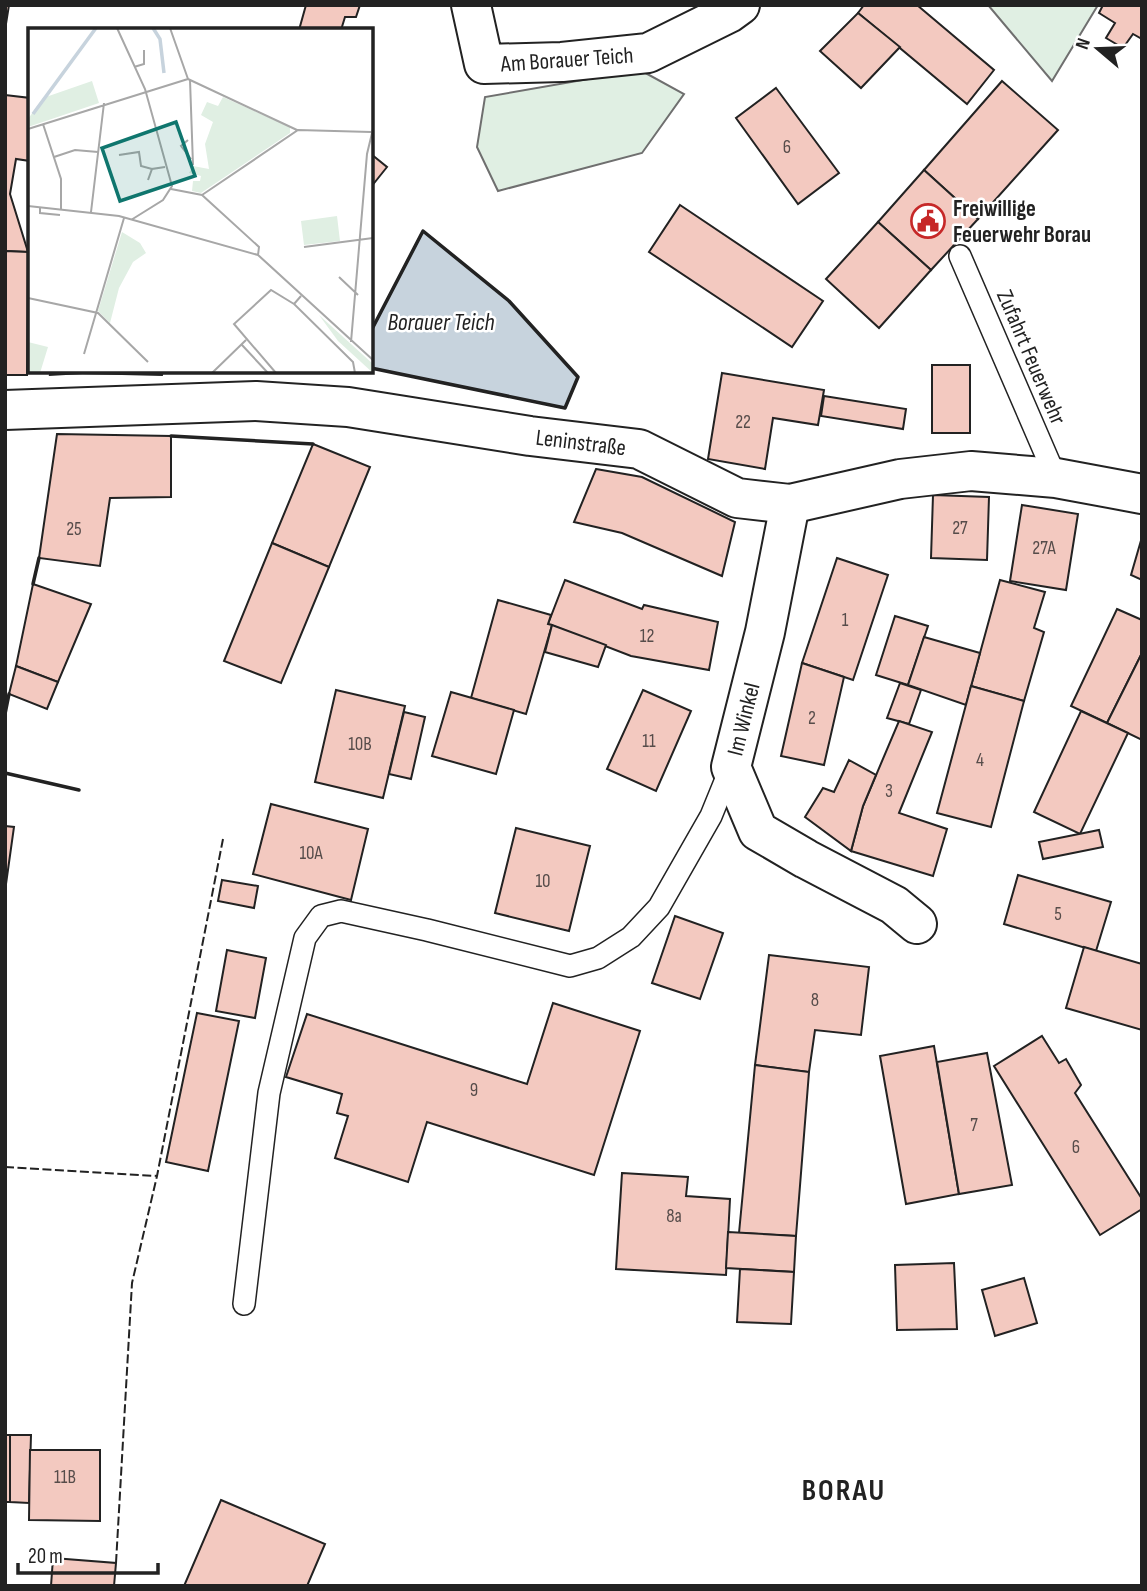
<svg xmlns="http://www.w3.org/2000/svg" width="1147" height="1591" viewBox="0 0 1147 1591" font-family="'Sofia Sans Condensed',sans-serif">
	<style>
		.green { fill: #e0efe3; stroke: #6f6f6f; stroke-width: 2 }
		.water { fill: #c7d3dd; stroke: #6f6f6f; stroke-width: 2 }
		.building { fill: #f3c9c0; stroke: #222; stroke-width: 2 }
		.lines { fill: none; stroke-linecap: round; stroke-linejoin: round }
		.lane-casing { stroke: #222; stroke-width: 24 }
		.street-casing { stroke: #222; stroke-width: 42 }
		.lane { stroke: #fff; stroke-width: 21 }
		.street { stroke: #fff; stroke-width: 38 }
		.fence { stroke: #222; stroke-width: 2; stroke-dasharray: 9 3.5; stroke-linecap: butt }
		.wall { stroke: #222; stroke-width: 3.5 }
		.labels { text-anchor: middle; stroke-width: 5; stroke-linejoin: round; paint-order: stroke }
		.number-label { font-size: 19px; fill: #564c4a }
		.street-label { font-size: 23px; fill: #222; stroke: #fff }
		.poi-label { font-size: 23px; font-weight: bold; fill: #222; stroke: #fff; text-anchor: start }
		.water-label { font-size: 24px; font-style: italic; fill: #222; stroke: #fff }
		.district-label { font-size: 30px; font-weight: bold; letter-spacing: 2px; fill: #222; stroke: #fff }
		.inset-river { fill: none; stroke: #c7d3dd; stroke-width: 3.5 }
		.inset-road { fill: none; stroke: #a7a7a7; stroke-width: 2 }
		.view { fill: #0f766e; fill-opacity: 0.15; stroke: #0f766e; stroke-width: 3.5 }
		.inset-edge { fill: none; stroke: #222; stroke-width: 3.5 }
	</style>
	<rect width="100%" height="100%" fill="#fff"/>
	<g class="green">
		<polygon points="988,5 1098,5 1052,81"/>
		<polygon points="640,70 684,94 642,153 498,191 477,147 485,97"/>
	</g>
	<polygon class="water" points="423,231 509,301 578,377 565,408 371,368 371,331"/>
	<g class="building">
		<polygon points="5,5 9,5 5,30"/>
		<polygon points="306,5 360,5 356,17 345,17 341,30 299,30"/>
		<polygon points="864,5 917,5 994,70 967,104 858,13"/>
		<polygon points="1103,5 1142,5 1142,39 1133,34 1123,48 1106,38 1115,23 1099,13"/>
		<polygon points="858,13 900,47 861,88 820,51"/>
		<polygon points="1002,81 1058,130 978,219 924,170"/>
		<polygon points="776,88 839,173 798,204 736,118"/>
		<polygon points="5,95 30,98 30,161 16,159 10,194 28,252 5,251"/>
		<polygon points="371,154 387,167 371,187"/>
		<polygon points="924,170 978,219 931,270 878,222"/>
		<polygon points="680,205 823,301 792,347 649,252"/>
		<polygon points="878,222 931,270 879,328 826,279"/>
		<polygon points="5,251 28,252 27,375 5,375"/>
		<rect x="932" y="365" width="38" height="68"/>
		<polygon points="51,371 82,371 82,373 50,375"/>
		<polygon points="82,371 163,371 162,375 82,373"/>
		<polygon points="184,371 235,371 184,373"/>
		<polygon points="722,373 824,390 818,425 773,418 765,469 708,459"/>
		<polygon points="824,396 906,409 903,429 821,416"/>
		<polygon points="57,434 171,436 171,497 110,498 100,566 39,558"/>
		<polygon points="313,444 370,467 329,567 272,543"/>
		<polygon points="596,469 642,477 735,522 722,576 622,533 574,522"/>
		<polygon points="933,495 989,497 987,560 931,558"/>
		<polygon points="1022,505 1078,514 1066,590 1010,581"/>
		<polygon points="1142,537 1142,580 1131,575"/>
		<polygon points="272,543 329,567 281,683 224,661"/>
		<polygon points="837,558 888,575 853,680 802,663"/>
		<polygon points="565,580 642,609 644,605 718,622 709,670 631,656 548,624"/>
		<polygon points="1000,580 1045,592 1034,628 1044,632 1024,701 971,686"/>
		<polygon points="33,584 91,604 58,682 16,666"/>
		<polygon points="498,600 551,615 548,624 552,625 526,714 471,698"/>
		<polygon points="1117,609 1142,620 1142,653 1107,723 1071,706"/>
		<polygon points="895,616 928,626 908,685 876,675"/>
		<polygon points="552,625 606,645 598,667 545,652"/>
		<polygon points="924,637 980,653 966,705 908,685"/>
		<polygon points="1142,653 1142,740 1107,723"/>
		<polygon points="802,663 844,677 824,765 781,756"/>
		<polygon points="16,666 58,682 47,709 9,694"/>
		<polygon points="900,683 921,690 909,724 887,718"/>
		<polygon points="971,686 1024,701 991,827 937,813"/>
		<polygon points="336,690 405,706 383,798 315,782"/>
		<polygon points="643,690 691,711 656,791 607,769"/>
		<polygon points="451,692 514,710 496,774 432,756"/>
		<polygon points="1081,711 1128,733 1080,834 1034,812"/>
		<polygon points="404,712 425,717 411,779 389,774"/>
		<polygon points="899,721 932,732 899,813 947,829 933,876 851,851 863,806"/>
		<polygon points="849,760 876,775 863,806 851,851 805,817 823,788 834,792"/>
		<polygon points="271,804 368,829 351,900 253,874"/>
		<polygon points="5,826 14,827 6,884 5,884"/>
		<polygon points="516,828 590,846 569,931 495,913"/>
		<polygon points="1099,830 1103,847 1043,859 1039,842"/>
		<polygon points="1018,875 1111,902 1096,951 1004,924"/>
		<polygon points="222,880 258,886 254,908 218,901"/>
		<polygon points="675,916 723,933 700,999 652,983"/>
		<polygon points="1084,947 1142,964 1142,1030 1066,1008"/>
		<polygon points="227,950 266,958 255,1018 216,1011"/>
		<polygon points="769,955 869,967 861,1035 815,1030 809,1072 755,1065"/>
		<polygon points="553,1003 640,1031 594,1175 427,1122 408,1182 335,1158 348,1116 337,1113 342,1094 286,1077 307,1014 527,1084"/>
		<polygon points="197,1013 239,1021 208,1171 166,1162"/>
		<polygon points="1042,1036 1059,1063 1066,1059 1081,1085 1075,1093 1142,1199 1142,1209 1100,1235 994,1066"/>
		<polygon points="934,1046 959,1194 906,1204 880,1056"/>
		<polygon points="987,1053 1012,1185 959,1194 937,1062"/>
		<polygon points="755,1065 809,1072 796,1236 739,1233"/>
		<polygon points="622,1173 688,1177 686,1196 730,1199 726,1275 616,1269"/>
		<polygon points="728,1232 796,1236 794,1272 726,1268"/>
		<polygon points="954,1263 957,1329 897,1330 895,1265"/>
		<polygon points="740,1269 794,1272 791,1324 737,1322"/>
		<polygon points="1024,1278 1037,1323 995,1336 982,1290"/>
		<rect x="5" y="1435" width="5" height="67"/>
		<polygon points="10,1435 31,1435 29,1503 10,1502"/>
		<polygon points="30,1450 100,1450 100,1521 29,1520"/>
		<polygon points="221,1500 325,1544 307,1586 184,1586"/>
		<polygon points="53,1558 116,1563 114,1586 51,1586"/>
	</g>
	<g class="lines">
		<g class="lane-casing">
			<g id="lane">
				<polyline points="960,256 1056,478"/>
				<polyline points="244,1304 269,1093 305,938 321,916 341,911 427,930 570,966 598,958 631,937 659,907 711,816 731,767"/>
			</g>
		</g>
		<g class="street-casing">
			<g id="street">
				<polyline points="471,5 484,64 562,62 648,53 729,13 740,5"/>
				<polyline points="5,410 256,401 348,407 530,436 639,449 737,498 790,504 900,479 971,471 1056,478 1142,494"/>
				<polyline points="790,504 765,632 731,767 758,831 806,859 894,905 917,924"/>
			</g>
		</g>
		<use href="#lane" class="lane"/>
		<use href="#street" class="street"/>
		<g class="fence">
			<polyline points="5,1167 157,1176"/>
			<polyline points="116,1563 132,1283 157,1176 223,839"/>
		</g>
		<g class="wall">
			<polyline points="371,331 423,231 509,301 578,377 565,408 371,368"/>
			<polyline points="171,436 313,444"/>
			<polyline points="33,584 39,558"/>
			<polyline points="5,714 9,694"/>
			<polyline points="5,773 79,790"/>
		</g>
	</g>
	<defs>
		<g id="civic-ring" transform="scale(1.75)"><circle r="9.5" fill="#fff" stroke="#c62828" stroke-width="1.5"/><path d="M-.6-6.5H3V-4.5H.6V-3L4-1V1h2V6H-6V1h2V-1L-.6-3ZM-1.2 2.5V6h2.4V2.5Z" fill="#c62828"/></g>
	</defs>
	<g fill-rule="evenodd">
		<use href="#civic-ring" x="928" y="221"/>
	</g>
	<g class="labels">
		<g class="number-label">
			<text x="787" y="153">6</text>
			<text x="743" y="428">22</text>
			<text x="960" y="534">27</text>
			<text x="74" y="535">25</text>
			<text x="1044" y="554">27A</text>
			<text x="845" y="626">1</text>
			<text x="647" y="642">12</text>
			<text x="812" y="724">2</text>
			<text x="649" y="747">11</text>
			<text x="360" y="750">10B</text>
			<text x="980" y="766">4</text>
			<text x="889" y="797">3</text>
			<text x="311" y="859">10A</text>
			<text x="543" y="887">10</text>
			<text x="1058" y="920">5</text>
			<text x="815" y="1006">8</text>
			<text x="474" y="1096">9</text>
			<text x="974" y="1131">7</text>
			<text x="1076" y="1153">6</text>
			<text x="674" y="1222">8a</text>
			<text x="65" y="1483">11B</text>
		</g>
		<g class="street-label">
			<text transform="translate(567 59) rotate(-4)" y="8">Am Borauer Teich</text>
			<text transform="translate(1032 357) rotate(67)" y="8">Zufahrt Feuerwehr</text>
			<text transform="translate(581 442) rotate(7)" y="8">Leninstraße</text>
			<text transform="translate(743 719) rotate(-76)" y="8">Im Winkel</text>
		</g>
		<g class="poi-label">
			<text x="953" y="216">Freiwillige<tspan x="953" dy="26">Feuerwehr Borau</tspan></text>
		</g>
		<g class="water-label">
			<text x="441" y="330">Borauer Teich</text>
		</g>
		<g class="district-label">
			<text x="844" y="1500">BORAU</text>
		</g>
	</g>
	<g transform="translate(28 28)">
		<rect width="345" height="345" fill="#fff"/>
		<path d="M 64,53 L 71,75 L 0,99 L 0,91 L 15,70 ZM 195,69 L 262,99 L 262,105 L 173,165 L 164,163 L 165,153 L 172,153 L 173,148 L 161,145 L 165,138 L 181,141 L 177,116 L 185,94 L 173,87 L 179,74 L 190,78 ZM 309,188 L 312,213 L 276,217 L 273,193 ZM 94,204 L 112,215 L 118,225 L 105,234 L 91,260 L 82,295 L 70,283 ZM 291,287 L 345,336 L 345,345 L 310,313 ZM 0,314 L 20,319 L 12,345 L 0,344 Z" fill="#e0efe3"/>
		<path class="inset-river" d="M 125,0 L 132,11 L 136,45M 5,86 L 68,0"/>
		<path class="inset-road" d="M 89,0 L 117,61 L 144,158 L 135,172 L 103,192M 142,0 L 160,51M 106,39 L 116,36 L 116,22M 160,51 L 269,102M 162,52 L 165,137M 15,96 L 33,151 L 33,181M 0,101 L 160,51M 160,112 L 153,118 L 163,131M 91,127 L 111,124 L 113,138 L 124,141M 26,129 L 47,122 L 70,124M 120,152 L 124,141 L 137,139M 143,161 L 174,167 L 231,219 L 230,227M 174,167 L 270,102 L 343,104M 0,178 L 91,188 L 230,227 L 345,332M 12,179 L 12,185 L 32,187M 63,184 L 76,75M 276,219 L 345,210M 311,249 L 330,267M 273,268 L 266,276 L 325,334 L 327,345M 0,270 L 70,285 L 120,334M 323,314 L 339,126 L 345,101M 214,317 L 240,345M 56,326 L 96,190M 184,345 L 218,312M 248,345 L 206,296 L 243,262 L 266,276"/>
		<path class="view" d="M 148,94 L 167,148 L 92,173 L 74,120 Z"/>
		<rect width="345" height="345" class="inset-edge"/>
	</g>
	<rect width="1147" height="1591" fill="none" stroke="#222222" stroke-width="14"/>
	<g transform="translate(1098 49) rotate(289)" stroke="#ffffff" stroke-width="5" paint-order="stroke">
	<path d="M0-5L12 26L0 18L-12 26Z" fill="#222222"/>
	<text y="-10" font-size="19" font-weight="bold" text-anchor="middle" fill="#222222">N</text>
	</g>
	<path d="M18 1563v10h140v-10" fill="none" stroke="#222222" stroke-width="3.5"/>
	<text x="28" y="1563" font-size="21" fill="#222222" stroke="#ffffff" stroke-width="5" paint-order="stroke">20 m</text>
</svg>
